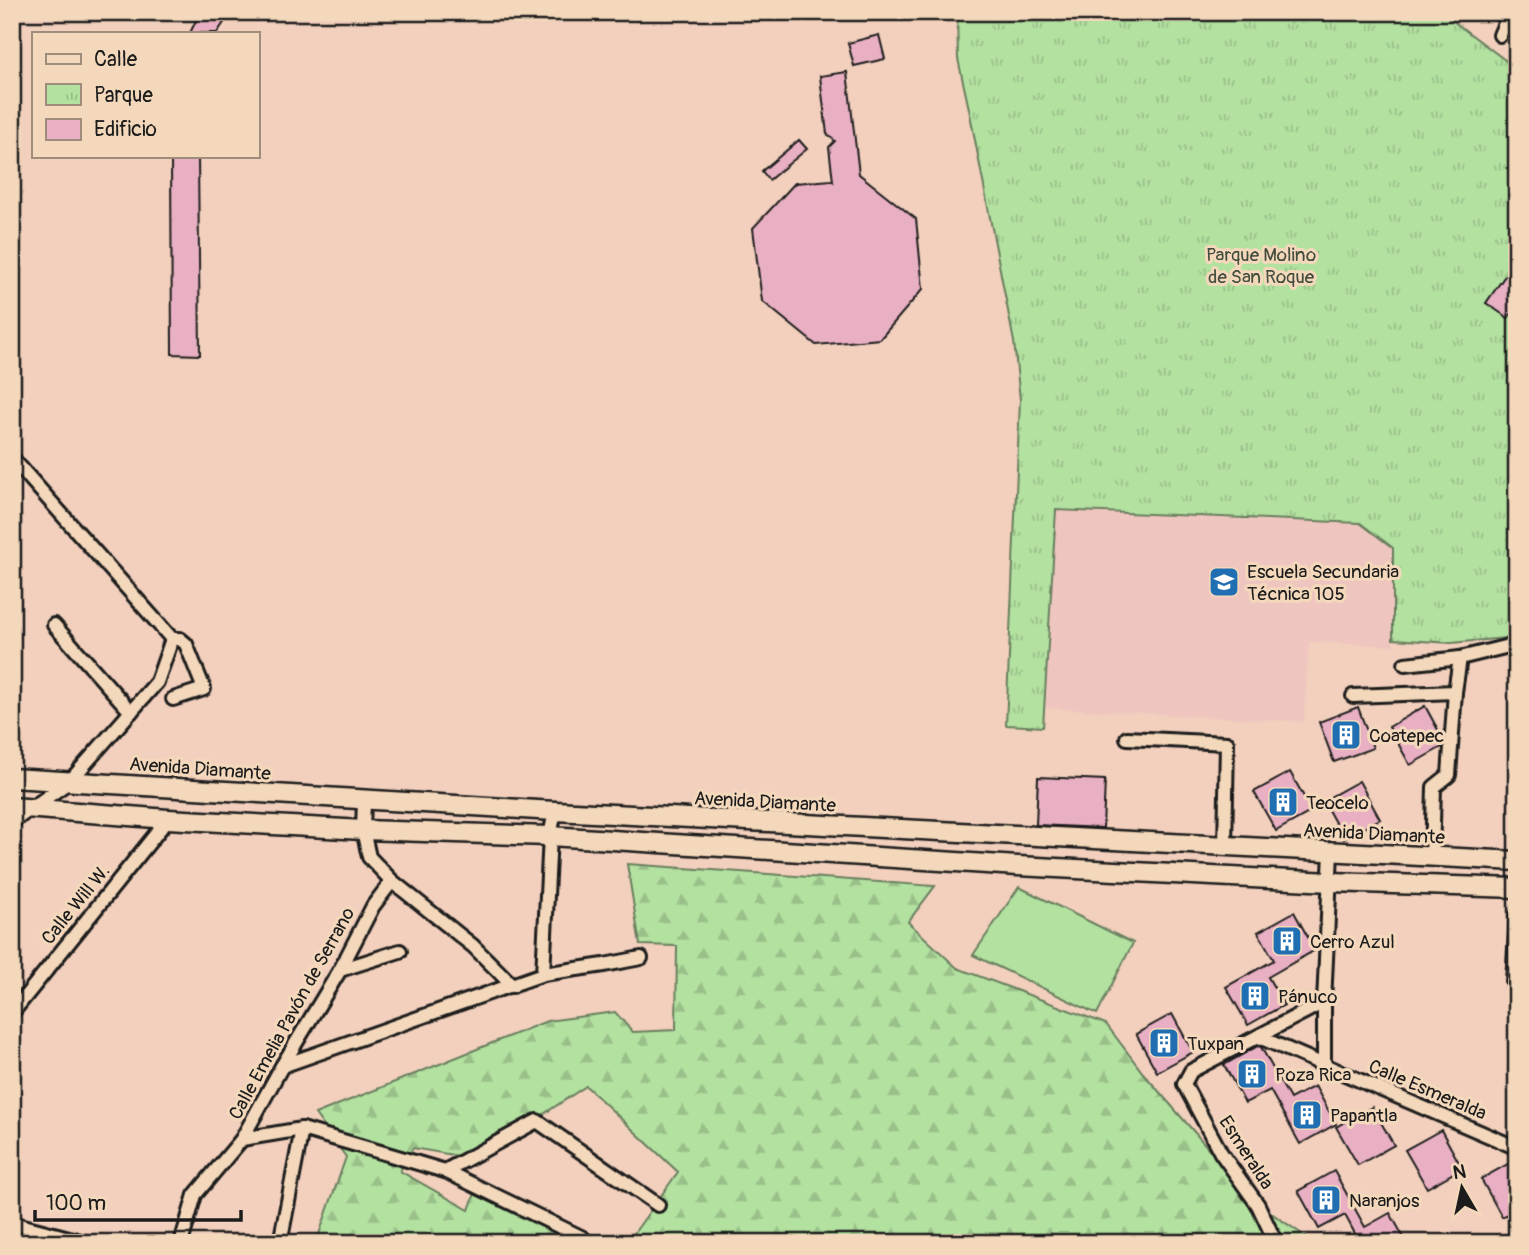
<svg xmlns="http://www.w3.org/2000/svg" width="1529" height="1255" viewBox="0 0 1529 1255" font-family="Pangolin,sans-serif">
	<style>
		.built { fill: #efc6bf }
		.green { fill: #b3e1a0; stroke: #687e5e; stroke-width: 2 }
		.forest { fill: url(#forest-firs); stroke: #687e5e; stroke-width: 2 }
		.park { fill: url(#park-tufts); stroke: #687e5e; stroke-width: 2 }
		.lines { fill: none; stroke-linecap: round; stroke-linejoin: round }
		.river { stroke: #95d8f7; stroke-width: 24 }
		.building { fill: #e9b0c3; stroke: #1c1c1c; stroke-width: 2 }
		.street-casing { stroke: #1c1c1c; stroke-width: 18 }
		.secondary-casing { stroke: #1c1c1c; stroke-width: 23 }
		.street { stroke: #f4d8bb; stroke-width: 12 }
		.secondary { stroke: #f4d8bb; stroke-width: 18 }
		.labels { text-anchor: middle; stroke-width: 6; stroke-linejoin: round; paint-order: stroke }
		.park-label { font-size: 19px; fill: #424d3d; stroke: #f4d8bb }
		.poi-label { font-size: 19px; fill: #1c1c1c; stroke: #f4d8bb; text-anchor: start }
		.street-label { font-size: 19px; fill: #1c1c1c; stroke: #f4d8bb }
	</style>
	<defs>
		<pattern id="forest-firs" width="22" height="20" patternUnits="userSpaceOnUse" patternTransform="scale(1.75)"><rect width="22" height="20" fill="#b3e1a0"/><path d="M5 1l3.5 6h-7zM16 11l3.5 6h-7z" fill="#99c089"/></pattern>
		<pattern id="park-tufts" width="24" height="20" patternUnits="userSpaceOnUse" patternTransform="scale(1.75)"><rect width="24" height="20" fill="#b3e1a0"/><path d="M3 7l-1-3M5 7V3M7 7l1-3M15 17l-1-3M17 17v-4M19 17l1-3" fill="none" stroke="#99c089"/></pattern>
	</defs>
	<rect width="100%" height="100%" fill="#f2d0bd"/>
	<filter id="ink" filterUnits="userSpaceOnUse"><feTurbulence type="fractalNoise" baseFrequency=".0143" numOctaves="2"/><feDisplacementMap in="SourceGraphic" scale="14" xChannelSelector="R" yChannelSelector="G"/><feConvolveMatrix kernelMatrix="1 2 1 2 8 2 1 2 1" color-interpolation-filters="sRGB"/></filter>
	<g filter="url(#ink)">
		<polygon class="built" points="1056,502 1400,521 1393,646 1309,642 1304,722 1044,708"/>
		<polygon class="green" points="1019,887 1133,943 1097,1014 973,955"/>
		<polygon class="forest" points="627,864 935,886 908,922 957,968 1106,1024 1143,1073 1255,1202 1315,1243 627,1243 678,1172 586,1086 476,1159 413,1148 400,1171 469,1210 478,1185 558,1235 552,1243 316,1243 346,1157 315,1114 547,1021 615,1012 633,1032 676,1030 677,946 640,945"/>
		<polygon class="park" points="957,12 1441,12 1517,69 1517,637 1451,643 1393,639 1393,548 1360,523 1056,510 1043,727 1006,725 1020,400 1014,342 969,109 958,59"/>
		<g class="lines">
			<polyline class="river" points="12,1242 18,1243"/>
		</g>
		<g class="building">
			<polygon points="200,12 231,12 217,33 190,33"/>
			<polygon points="879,35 885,59 854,66 848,43"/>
			<polygon points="847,72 859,174 916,219 923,289 880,339 816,345 762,301 753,228 795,183 832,180 833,181 829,147 835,141 827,134 820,76"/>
			<polygon points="799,140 807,149 769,180 762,171"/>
			<polygon points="171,156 198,156 200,355 172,354"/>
			<polygon points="1509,270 1517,276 1517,306 1508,318 1486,303"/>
			<polygon points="1425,706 1443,739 1442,747 1410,765 1389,727"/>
			<polygon points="1358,707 1373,748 1334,762 1319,722"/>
			<polygon points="1290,772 1312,811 1276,831 1254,792"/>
			<polygon points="1038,777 1105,780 1103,828 1036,825"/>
			<polygon points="1359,781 1380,819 1344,839 1323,801"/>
			<polygon points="1294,912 1315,950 1268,977 1284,1005 1248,1025 1226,987 1274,960 1258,932"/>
			<polygon points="1172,1014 1193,1052 1157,1072 1136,1034"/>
			<polygon points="1258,1046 1261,1047 1290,1099 1315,1086 1336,1124 1300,1144 1270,1090 1245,1103 1224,1065"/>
			<polygon points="1372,1107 1394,1145 1358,1165 1336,1127"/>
			<polygon points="1441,1130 1462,1168 1427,1188 1405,1150"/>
			<polygon points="1517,1159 1517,1209 1502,1217 1481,1179"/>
			<polygon points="1334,1171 1365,1227 1390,1213 1407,1243 1360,1243 1345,1215 1319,1229 1298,1191"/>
		</g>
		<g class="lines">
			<g class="street-casing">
				<g id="street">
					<polyline points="1500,35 1510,12"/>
					<polyline points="12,458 172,639"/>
					<polyline points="54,625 131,712"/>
					<polyline points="172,639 180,639 186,644 204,689 173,699"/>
					<polyline points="1405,664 1460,658 1517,644"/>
					<polyline points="1353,696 1455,692"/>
					<polyline points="1127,738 1227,743 1225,847"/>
					<polyline points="364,800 363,830 369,857 392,881 473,946 513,986"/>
					<polyline points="12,822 70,781 157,682 172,639"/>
					<polyline points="1432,858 1434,787 1449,775 1455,692 1460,658"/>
					<polyline points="340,970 400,951"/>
					<polyline points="543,974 550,836 555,811"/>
					<polyline points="1513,982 1517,915"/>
					<polyline points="12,1013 168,819"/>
					<polyline points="1259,1037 1517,1148"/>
					<polyline points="282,1066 543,974 604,965 641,958"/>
					<polyline points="1324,1066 1324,1002 1331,852"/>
					<polyline points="242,1139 302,1129 445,1171 583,1238 586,1243"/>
					<polyline points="445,1171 537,1121 658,1205"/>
					<polyline points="12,1223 88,1243"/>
					<polyline points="181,1243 195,1195 242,1139 282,1066 340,970 373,906 392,881"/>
					<polyline points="280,1243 302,1129"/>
					<polyline points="1276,1243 1258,1205 1221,1153 1184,1084 1191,1071 1324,1002"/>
				</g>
			</g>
			<g class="secondary-casing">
				<g id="secondary">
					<polyline points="12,778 555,811 1517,861"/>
					<polyline points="12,807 168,819 363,830 550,836 1018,866 1331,882 1517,888"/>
				</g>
			</g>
			<use href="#street" class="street"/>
			<use href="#secondary" class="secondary"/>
		</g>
	</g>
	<defs>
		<g id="school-square" transform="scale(1.575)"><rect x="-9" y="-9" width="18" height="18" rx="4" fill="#1f6fb2" stroke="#f4d8bb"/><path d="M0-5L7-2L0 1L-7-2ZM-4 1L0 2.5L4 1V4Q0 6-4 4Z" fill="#fff"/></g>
		<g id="building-square" transform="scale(1.575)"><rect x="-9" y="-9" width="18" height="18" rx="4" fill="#1f6fb2" stroke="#f4d8bb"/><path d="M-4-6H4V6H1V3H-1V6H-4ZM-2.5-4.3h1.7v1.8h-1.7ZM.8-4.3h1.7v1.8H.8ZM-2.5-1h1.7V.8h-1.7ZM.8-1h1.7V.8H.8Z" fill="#fff"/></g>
	</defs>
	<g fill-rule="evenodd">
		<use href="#school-square" x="1224" y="582"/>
		<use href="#building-square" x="1346" y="735"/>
		<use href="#building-square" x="1283" y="802"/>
		<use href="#building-square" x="1287" y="941"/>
		<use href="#building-square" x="1255" y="996"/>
		<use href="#building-square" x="1164" y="1043"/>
		<use href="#building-square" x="1252" y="1074"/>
		<use href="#building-square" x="1307" y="1115"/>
		<use href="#building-square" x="1326" y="1200"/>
	</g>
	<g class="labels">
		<g class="park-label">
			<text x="1261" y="261">Parque Molino<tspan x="1261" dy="22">de San Roque</tspan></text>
		</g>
		<g class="poi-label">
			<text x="1247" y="578">Escuela Secundaria<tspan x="1247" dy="22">Técnica 105</tspan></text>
			<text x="1369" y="742">Coatepec</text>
			<text x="1306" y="809">Teocelo</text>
			<text x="1310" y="948">Cerro Azul</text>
			<text x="1278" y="1003">Pánuco</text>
			<text x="1187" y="1050">Tuxpan</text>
			<text x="1275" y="1081">Poza Rica</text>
			<text x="1330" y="1122">Papantla</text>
			<text x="1349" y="1207">Naranjos</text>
		</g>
		<g class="street-label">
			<text transform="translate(200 768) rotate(4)" y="7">Avenida Diamante</text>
			<text transform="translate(765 801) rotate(3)" y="7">Avenida Diamante</text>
			<text transform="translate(1374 833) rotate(3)" y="7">Avenida Diamante</text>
			<text transform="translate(75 904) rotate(-51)" y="7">Calle Will W.</text>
			<text transform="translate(291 1013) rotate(-61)" y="7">Calle Emelia Pavón de Serrano</text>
			<text transform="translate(1428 1089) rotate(23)" y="7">Calle Esmeralda</text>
			<text transform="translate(1247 1152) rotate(57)" y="7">Esmeralda</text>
		</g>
	</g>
	<rect width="1529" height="1255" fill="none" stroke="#f4d8bb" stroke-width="42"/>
	<rect x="21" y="21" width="1487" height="1213" fill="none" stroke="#1c1c1c" stroke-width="2.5" filter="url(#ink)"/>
	<rect x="32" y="32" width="228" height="126" fill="#f4d8bb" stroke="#9e8d7b" stroke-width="2"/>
	<rect x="46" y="54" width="35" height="10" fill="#f4d8bb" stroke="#9e8d7b" stroke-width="2"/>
	<text x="94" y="66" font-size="21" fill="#1c1c1c">Calle</text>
	<rect x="46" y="84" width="35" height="21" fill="url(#park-tufts)" stroke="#9e8d7b" stroke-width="2"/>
	<text x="94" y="102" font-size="21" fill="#1c1c1c">Parque</text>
	<rect x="46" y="119" width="35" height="21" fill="#e9b0c3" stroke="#9e8d7b" stroke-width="2"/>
	<text x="94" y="136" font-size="21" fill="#1c1c1c">Edificio</text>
	<g transform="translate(1462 1188) rotate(351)" stroke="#f4d8bb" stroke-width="5" paint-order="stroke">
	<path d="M0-5L12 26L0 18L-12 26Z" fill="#1c1c1c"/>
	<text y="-10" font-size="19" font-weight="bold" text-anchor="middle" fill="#1c1c1c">N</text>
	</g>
	<path d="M35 1210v10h206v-10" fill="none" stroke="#1c1c1c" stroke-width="3.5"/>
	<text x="46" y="1210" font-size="21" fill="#1c1c1c" stroke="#f4d8bb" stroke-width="5" paint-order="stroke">100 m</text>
</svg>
